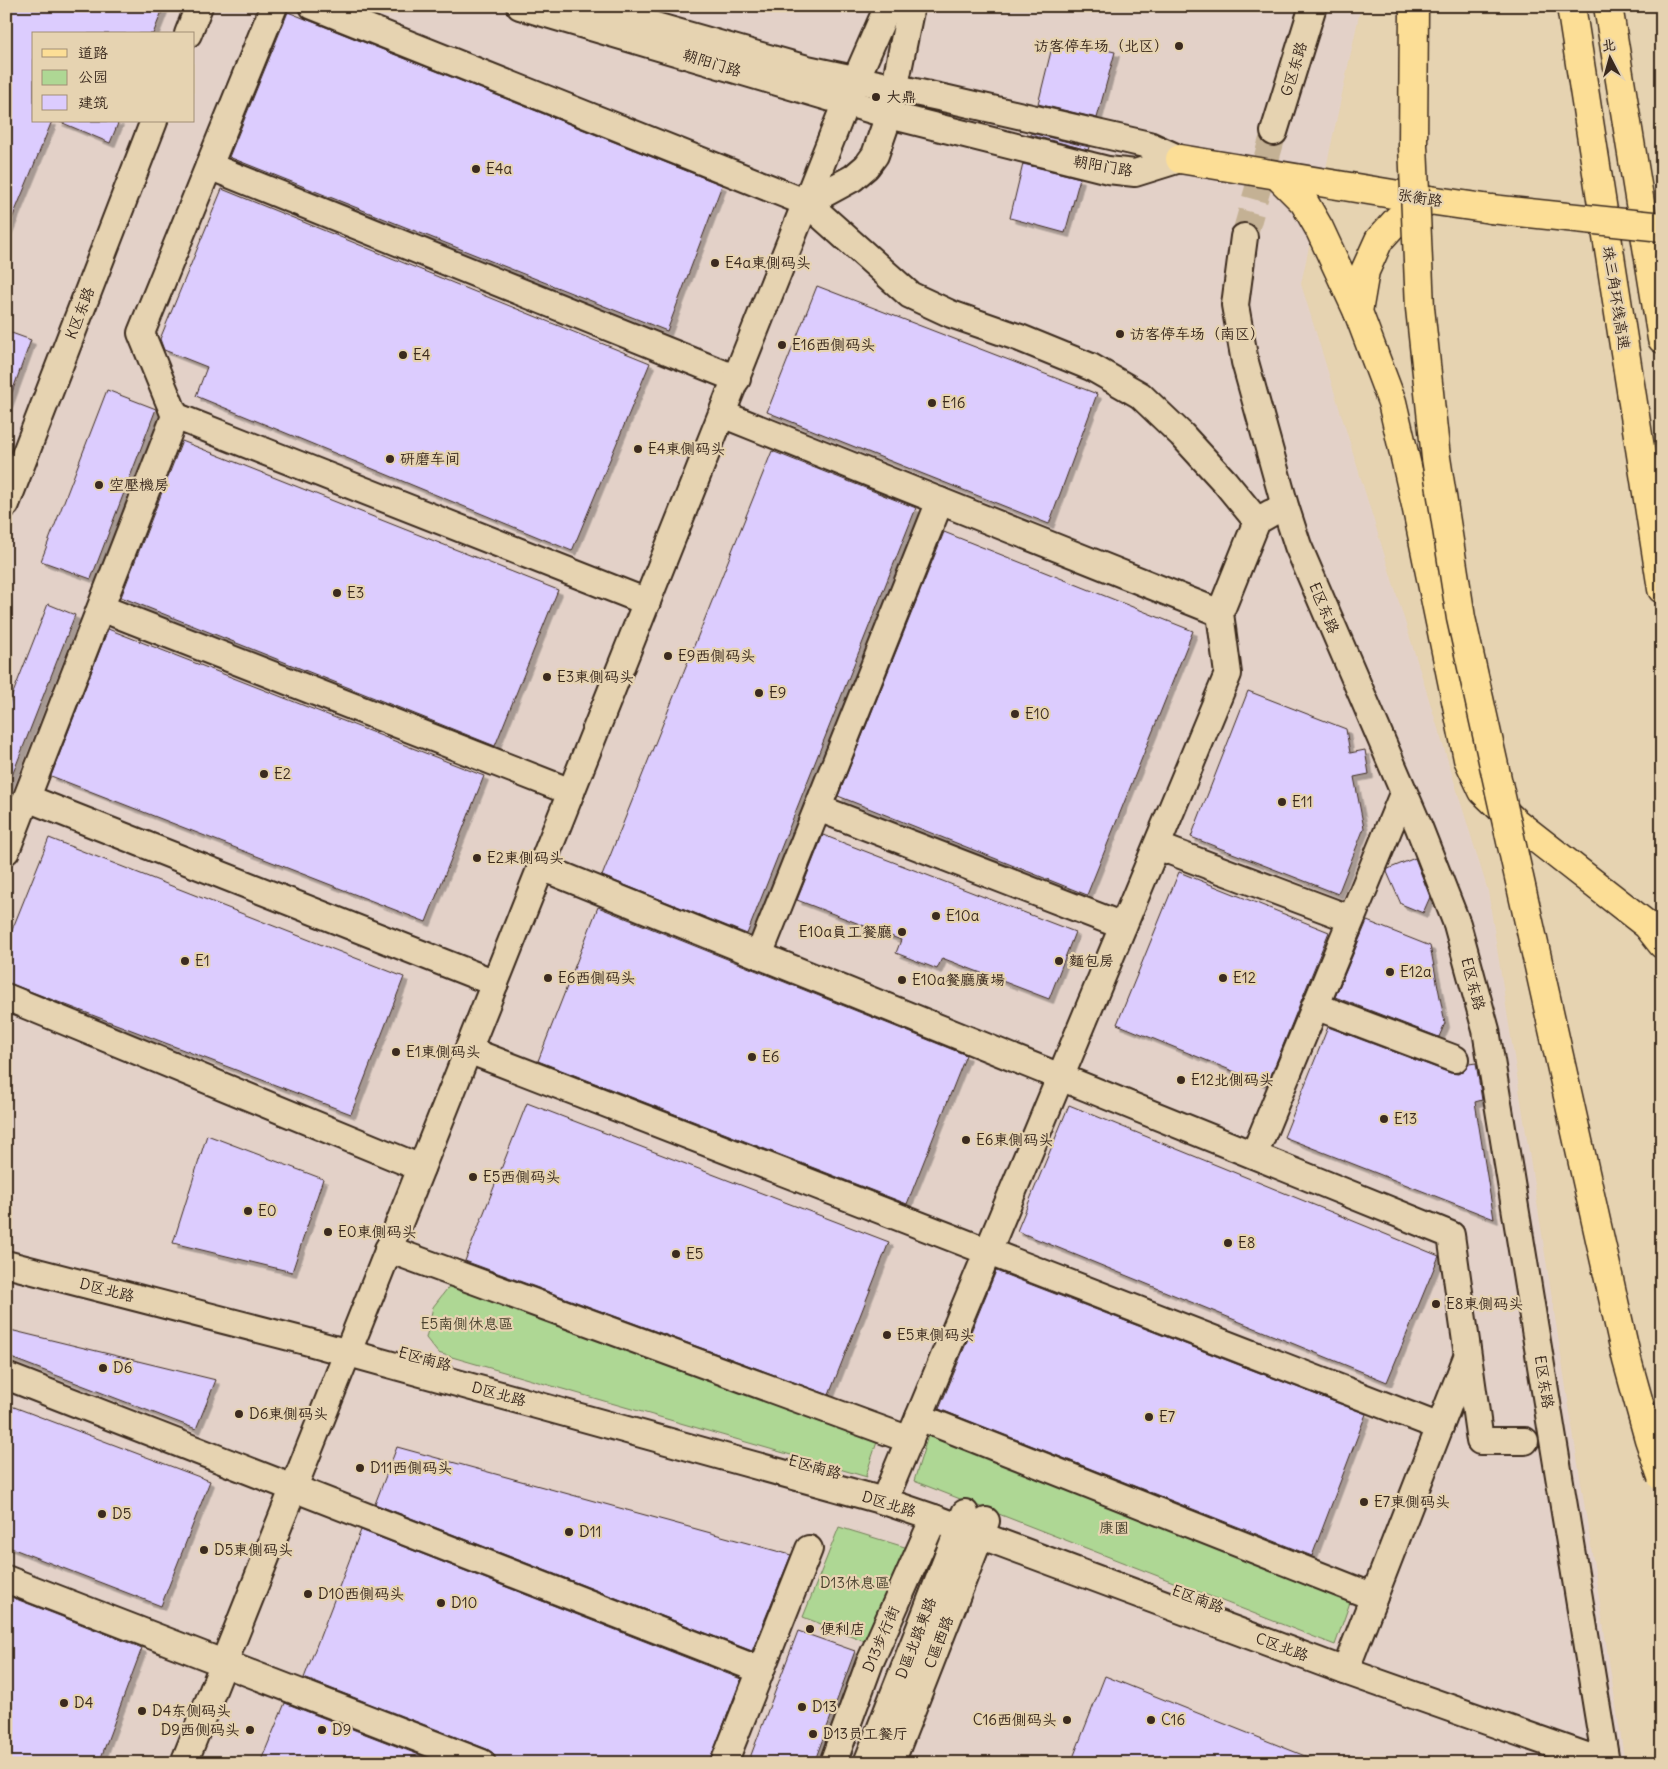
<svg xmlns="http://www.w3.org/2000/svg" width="1668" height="1769" viewBox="0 0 1668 1769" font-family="Delius,'LXGW WenKai TC',sans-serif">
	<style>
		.built { fill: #e3d1c8; fill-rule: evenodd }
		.green { fill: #aed794; stroke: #748059 }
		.building { fill: #dcccfe; stroke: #3b2a1e; filter: url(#shadow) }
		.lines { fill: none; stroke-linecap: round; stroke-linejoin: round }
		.minor-tunnel { stroke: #c4b194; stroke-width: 26; stroke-dasharray: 26 13; stroke-linecap: butt }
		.minor-casing { stroke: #3b2a1e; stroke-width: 30 }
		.major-casing { stroke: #3b2a1e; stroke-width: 31 }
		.highway-casing { stroke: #3b2a1e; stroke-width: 31 }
		.minor { stroke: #e6d3b1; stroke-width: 26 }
		.major { stroke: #fcde96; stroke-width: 28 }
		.highway { stroke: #fcde96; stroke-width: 28 }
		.major-bridge-casing { stroke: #3b2a1e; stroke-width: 31; stroke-linecap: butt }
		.highway-bridge-casing { stroke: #3b2a1e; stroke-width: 31; stroke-linecap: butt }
		.major-bridge { stroke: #fcde96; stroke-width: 28 }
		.highway-bridge { stroke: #fcde96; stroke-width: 28 }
		.poi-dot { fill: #3b2a1e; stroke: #e6d3b1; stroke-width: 2 }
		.labels { text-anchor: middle; stroke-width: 4.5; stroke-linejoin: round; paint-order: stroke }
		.poi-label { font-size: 15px; fill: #3b2a1e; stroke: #e6d3b1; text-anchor: start }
		.street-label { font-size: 15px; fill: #3b2a1e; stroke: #e6d3b1 }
		.park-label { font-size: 15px; fill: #4c4430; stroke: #e6d3b1 }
	</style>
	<defs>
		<filter id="shadow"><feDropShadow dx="4.5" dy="4.5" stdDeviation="0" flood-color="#0004"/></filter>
	</defs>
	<rect width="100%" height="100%" fill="#e6d3b1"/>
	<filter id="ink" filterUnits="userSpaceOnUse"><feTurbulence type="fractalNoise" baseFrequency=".02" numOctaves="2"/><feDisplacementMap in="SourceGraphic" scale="10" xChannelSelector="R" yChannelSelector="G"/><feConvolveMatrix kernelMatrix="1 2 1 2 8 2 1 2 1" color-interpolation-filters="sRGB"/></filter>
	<g filter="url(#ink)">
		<path class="built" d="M 6,6 L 1361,6 L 1301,284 L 1488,891 L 1625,1763 L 6,1763 ZM 34,34 L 194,34 L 194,121 L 34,121 Z"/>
		<g class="green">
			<polygon points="454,1280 880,1433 866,1475 867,1477 438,1353 426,1338 433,1307"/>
			<polygon points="931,1426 1354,1591 1335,1645 914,1481"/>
			<polygon points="839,1527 908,1548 870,1643 803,1617"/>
		</g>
		<g class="building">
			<polygon points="6,6 164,6 153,34 34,34 34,121 52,121 7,231"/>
			<polygon points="288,12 722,185 667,331 229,157"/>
			<polygon points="1054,39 1115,52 1097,118 1038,104"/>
			<polygon points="58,121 119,121 110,143"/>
			<polygon points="1031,133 1089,147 1088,150 1031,135"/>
			<polygon points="1023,164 1080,178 1065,233 1010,218"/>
			<polygon points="222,189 650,363 572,551 196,396 207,367 164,350 160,339"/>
			<polygon points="817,286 1097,394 1049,524 767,412"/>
			<polygon points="6,331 31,340 8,403 6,402"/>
			<polygon points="107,390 156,409 91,579 41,561"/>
			<polygon points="182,441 558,590 495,746 121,597"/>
			<polygon points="772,451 916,508 747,934 602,876"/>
			<polygon points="944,532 1193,631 1087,895 838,796"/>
			<polygon points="48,604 75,615 6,791 6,711"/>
			<polygon points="108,629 484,776 426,922 51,776"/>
			<polygon points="1248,691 1346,729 1350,753 1365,750 1369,774 1354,777 1364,828 1338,894 1191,837"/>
			<polygon points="823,835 1075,932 1049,999 942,958 937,969 896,953 901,940 797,900"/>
			<polygon points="49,838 404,977 351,1114 6,982 6,945"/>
			<polygon points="1415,858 1430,897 1423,913 1401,904 1387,872 1388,869"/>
			<polygon points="1179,872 1329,932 1267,1085 1117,1024"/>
			<polygon points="598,907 966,1055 907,1204 538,1061"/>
			<polygon points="1367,921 1430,946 1445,1023 1439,1037 1335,997"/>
			<polygon points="1328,1027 1450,1073 1458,1074 1465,1070 1469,1064 1476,1063 1482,1100 1475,1102 1494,1219 1284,1137"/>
			<polygon points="527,1103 889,1242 829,1395 465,1261"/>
			<polygon points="1069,1105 1439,1256 1387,1382 1017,1231"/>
			<polygon points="207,1135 323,1179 292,1272 173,1243"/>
			<polygon points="996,1271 1366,1414 1312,1556 939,1409"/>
			<polygon points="6,1329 216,1380 196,1429 6,1356"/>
			<polygon points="6,1404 210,1481 161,1606 6,1546"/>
			<polygon points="397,1447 791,1555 752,1651 375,1504"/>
			<polygon points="361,1530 741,1679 709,1763 497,1763 494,1754 487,1749 304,1678"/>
			<polygon points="6,1595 142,1648 99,1763 6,1763"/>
			<polygon points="798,1631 855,1651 814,1763 748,1763"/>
			<polygon points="1105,1676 1320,1762 1320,1763 1071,1763"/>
			<polygon points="285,1703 440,1763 260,1763"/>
		</g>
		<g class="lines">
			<polyline class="minor-tunnel" points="1244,237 1274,132"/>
			<g class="minor-casing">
				<g id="minor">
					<polyline points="313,6 807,203 910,295 951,314 1020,338 1091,367 1140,395 1182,435 1225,482 1257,521"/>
					<polyline points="520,6 889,115 1108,170 1135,173 1180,159"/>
					<polyline points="585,6 807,69 948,99 1149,145 1180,159"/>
					<polyline points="188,34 199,6"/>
					<polyline points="1274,132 1313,6"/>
					<polyline points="209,166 737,379"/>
					<polyline points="807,203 853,178 867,166 875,155 889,115 911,6"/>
					<polyline points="1244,237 1235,305 1245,362 1285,506 1298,546 1418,825 1457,924 1486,1030 1606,1763"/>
					<polyline points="722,414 1220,613"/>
					<polyline points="175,416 647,602"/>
					<polyline points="6,504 154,121"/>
					<polyline points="101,608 571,792"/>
					<polyline points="27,798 495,983"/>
					<polyline points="818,808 1123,926"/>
					<polyline points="1157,846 1351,919"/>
					<polyline points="6,851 175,416 141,333 274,6"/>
					<polyline points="541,867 1451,1235 1480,1441 1525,1441"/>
					<polyline points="759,955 940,501"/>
					<polyline points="6,997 421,1168"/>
					<polyline points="1315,1006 1455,1059"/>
					<polyline points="468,1050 1440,1427"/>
					<polyline points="1254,1155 1403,794"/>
					<polyline points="388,1249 910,1440"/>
					<polyline points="6,1264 305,1341 884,1501 934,1518 1345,1671 1606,1763"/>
					<polyline points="6,1376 760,1670"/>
					<polyline points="919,1417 1374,1597"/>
					<polyline points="884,1501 1228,674 1220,613 1257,521 1271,513"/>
					<polyline points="6,1579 482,1763"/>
					<polyline points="1345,1671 1467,1357"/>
					<polyline points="184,1763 846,102 888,6"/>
					<polyline points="724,1763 809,1549"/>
					<polyline points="833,1763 870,1662 934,1518"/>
					<polyline points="867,1763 965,1513"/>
					<polyline points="891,1763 986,1521"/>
				</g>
			</g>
			<g class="major-casing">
				<polyline id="major" points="1180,159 1429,200 1491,209"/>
			</g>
			<g class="highway-casing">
				<g id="highway">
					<polyline points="1571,6 1662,589"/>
					<polyline points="1608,6 1662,339"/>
					<polyline points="1278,176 1304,202 1319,228 1358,312"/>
					<polyline points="1429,200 1398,219 1379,240 1365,271 1358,312 1392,402 1416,505 1468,759 1483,791 1514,821 1647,925 1662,944"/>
				</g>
			</g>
			<use href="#minor" class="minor"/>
			<use href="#major" class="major"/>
			<use href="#highway" class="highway"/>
			<g class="major-bridge-casing">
				<polyline id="major-bridge" points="1491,209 1662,227"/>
			</g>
			<g class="highway-bridge-casing">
				<polyline id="highway-bridge" points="1414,6 1413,145 1420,308 1436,458 1461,618 1627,1360 1649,1439 1662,1477"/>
			</g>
			<use href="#major-bridge" class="major-bridge"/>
			<use href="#highway-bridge" class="highway-bridge"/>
		</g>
	</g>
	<g class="poi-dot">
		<circle cx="1179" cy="46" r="5"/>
		<circle cx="876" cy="97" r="5"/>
		<circle cx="476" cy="169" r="5"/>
		<circle cx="715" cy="263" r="5"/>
		<circle cx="1120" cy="334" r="5"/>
		<circle cx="782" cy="345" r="5"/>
		<circle cx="403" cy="355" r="5"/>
		<circle cx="932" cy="403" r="5"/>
		<circle cx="638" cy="449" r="5"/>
		<circle cx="390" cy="459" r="5"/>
		<circle cx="99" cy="485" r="5"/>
		<circle cx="337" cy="593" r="5"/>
		<circle cx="668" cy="656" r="5"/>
		<circle cx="547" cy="677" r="5"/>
		<circle cx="759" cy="693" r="5"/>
		<circle cx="1015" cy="714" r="5"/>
		<circle cx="264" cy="774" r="5"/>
		<circle cx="1282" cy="802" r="5"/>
		<circle cx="477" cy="858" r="5"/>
		<circle cx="936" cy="916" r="5"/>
		<circle cx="902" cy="932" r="5"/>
		<circle cx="185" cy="961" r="5"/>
		<circle cx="1059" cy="961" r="5"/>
		<circle cx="1390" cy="972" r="5"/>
		<circle cx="548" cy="978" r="5"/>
		<circle cx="1223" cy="978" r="5"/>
		<circle cx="902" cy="980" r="5"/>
		<circle cx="396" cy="1052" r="5"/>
		<circle cx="752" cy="1057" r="5"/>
		<circle cx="1181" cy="1080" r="5"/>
		<circle cx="1384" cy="1119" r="5"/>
		<circle cx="966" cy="1140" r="5"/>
		<circle cx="473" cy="1177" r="5"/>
		<circle cx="248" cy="1211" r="5"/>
		<circle cx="328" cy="1232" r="5"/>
		<circle cx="1228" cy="1243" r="5"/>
		<circle cx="676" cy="1254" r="5"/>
		<circle cx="1436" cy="1304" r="5"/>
		<circle cx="887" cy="1335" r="5"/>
		<circle cx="103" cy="1368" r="5"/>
		<circle cx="239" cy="1414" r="5"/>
		<circle cx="1149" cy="1417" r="5"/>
		<circle cx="360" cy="1468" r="5"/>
		<circle cx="1364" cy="1502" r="5"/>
		<circle cx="102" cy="1514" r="5"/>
		<circle cx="569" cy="1532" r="5"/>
		<circle cx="204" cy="1550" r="5"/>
		<circle cx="308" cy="1594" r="5"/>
		<circle cx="441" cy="1603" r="5"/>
		<circle cx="810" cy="1629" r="5"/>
		<circle cx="64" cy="1703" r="5"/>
		<circle cx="802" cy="1707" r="5"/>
		<circle cx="142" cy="1711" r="5"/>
		<circle cx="1067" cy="1720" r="5"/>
		<circle cx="1151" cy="1720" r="5"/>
		<circle cx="250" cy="1730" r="5"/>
		<circle cx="322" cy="1730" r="5"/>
		<circle cx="813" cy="1734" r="5"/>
	</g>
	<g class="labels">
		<g class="poi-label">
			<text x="1169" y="51" text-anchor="end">访客停车场（北区）</text>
			<text x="886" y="102">大鼎</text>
			<text x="486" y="174">E4a</text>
			<text x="725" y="268">E4a東側码头</text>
			<text x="1130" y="339">访客停车场（南区）</text>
			<text x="792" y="350">E16西側码头</text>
			<text x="413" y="360">E4</text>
			<text x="942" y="408">E16</text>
			<text x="648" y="454">E4東側码头</text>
			<text x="400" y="464">研磨车间</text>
			<text x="109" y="490">空壓機房</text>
			<text x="347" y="598">E3</text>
			<text x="678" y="661">E9西側码头</text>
			<text x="557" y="682">E3東側码头</text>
			<text x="769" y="698">E9</text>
			<text x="1025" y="719">E10</text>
			<text x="274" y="779">E2</text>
			<text x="1292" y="807">E11</text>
			<text x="487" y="863">E2東側码头</text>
			<text x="946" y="921">E10a</text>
			<text x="892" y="937" text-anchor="end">E10a員工餐廳</text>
			<text x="195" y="966">E1</text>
			<text x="1069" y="966">麵包房</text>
			<text x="1400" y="977">E12a</text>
			<text x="558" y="983">E6西側码头</text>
			<text x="1233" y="983">E12</text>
			<text x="912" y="985">E10a餐廳廣場</text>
			<text x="406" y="1057">E1東側码头</text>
			<text x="762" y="1062">E6</text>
			<text x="1191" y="1085">E12北側码头</text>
			<text x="1394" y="1124">E13</text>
			<text x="976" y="1145">E6東側码头</text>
			<text x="483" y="1182">E5西側码头</text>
			<text x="258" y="1216">E0</text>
			<text x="338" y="1237">E0東側码头</text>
			<text x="1238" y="1248">E8</text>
			<text x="686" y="1259">E5</text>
			<text x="1446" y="1309">E8東側码头</text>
			<text x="897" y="1340">E5東側码头</text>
			<text x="113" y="1373">D6</text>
			<text x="249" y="1419">D6東側码头</text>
			<text x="1159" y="1422">E7</text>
			<text x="370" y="1473">D11西側码头</text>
			<text x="1374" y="1507">E7東側码头</text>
			<text x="112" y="1519">D5</text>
			<text x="579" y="1537">D11</text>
			<text x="214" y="1555">D5東側码头</text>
			<text x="318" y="1599">D10西側码头</text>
			<text x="451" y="1608">D10</text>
			<text x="820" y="1634">便利店</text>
			<text x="74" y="1708">D4</text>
			<text x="812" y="1712">D13</text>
			<text x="152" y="1716">D4东侧码头</text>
			<text x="1057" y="1725" text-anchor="end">C16西側码头</text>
			<text x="1161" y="1725">C16</text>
			<text x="240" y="1735" text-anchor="end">D9西侧码头</text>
			<text x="332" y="1735">D9</text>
			<text x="823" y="1739">D13员工餐厅</text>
		</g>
		<g class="street-label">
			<text transform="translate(712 63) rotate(17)" y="5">朝阳门路</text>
			<text transform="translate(1294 69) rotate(-73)" y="5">G区东路</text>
			<text transform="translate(1103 166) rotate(10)" y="5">朝阳门路</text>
			<text transform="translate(1420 198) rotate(9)" y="5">张衡路</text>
			<text transform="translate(1616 298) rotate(81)" y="5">珠三角环线高速</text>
			<text transform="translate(80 313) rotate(-69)" y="5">K区东路</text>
			<text transform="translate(1324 608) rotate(67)" y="5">E区东路</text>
			<text transform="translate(1473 984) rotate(75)" y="5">E区东路</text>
			<text transform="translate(107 1290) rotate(14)" y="5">D区北路</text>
			<text transform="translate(425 1359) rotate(15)" y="5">E区南路</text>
			<text transform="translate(1544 1382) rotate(81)" y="5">E区东路</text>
			<text transform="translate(499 1394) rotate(15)" y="5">D区北路</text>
			<text transform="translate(815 1467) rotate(15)" y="5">E区南路</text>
			<text transform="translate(889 1504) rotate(17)" y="5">D区北路</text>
			<text transform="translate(1198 1599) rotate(20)" y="5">E区南路</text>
			<text transform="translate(916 1638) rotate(-69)" y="5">D區北路東路</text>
			<text transform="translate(881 1639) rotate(-67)" y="5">D13步行街</text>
			<text transform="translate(939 1642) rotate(-69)" y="5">C區西路</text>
			<text transform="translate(1282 1647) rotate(20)" y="5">C区北路</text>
		</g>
		<g class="park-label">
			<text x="467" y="1329">E5南側休息區</text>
			<text x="1114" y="1533">康園</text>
			<text x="855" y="1588">D13休息區</text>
		</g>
	</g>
	<rect width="1668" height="1769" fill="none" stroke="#e6d3b1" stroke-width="25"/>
	<rect x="12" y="12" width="1643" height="1744" fill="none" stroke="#3b2a1e" stroke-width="2" filter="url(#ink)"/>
	<rect x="32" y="32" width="162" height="90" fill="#e6d3b1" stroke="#a28f76"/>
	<rect x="42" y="49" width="25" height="8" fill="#fcde96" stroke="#a28f76"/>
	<text x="78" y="58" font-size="15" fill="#3b2a1e">道路</text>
	<rect x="42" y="70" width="25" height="15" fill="#aed794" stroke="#a28f76"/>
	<text x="78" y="82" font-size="15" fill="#3b2a1e">公园</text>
	<rect x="42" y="95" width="25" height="15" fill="#dcccfe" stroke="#a28f76"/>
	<text x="78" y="108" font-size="15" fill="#3b2a1e">建筑</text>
	<g transform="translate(1610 58) rotate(354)" stroke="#e6d3b1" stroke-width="4" paint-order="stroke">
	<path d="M0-4L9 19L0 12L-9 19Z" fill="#3b2a1e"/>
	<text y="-8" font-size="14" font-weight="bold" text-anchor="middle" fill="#3b2a1e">北</text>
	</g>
</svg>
